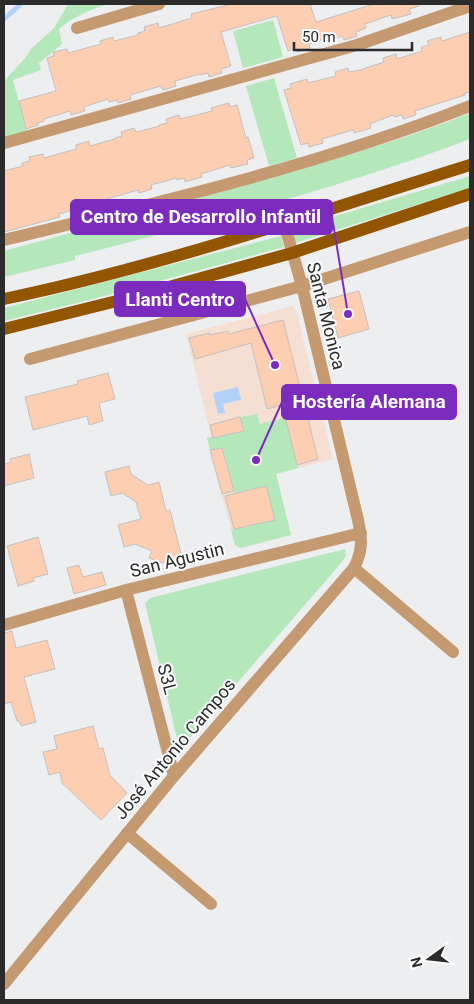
<svg xmlns="http://www.w3.org/2000/svg" width="474" height="1004" viewBox="0 0 474 1004" font-family="Roboto,sans-serif">
	<style>
		.commercial { fill: #f5dfd2 }
		.green { fill: #b4e8bb }
		.water { fill: #b2d2fa }
		.lines { fill: none; stroke-linecap: round; stroke-linejoin: round }
		.stream { stroke: #b2d2fa; stroke-width: 5 }
		.building { fill: #fdceb2; stroke: #c3c1bf }
		.minor { stroke: #c59a71; stroke-width: 12 }
		.primary { stroke: #925500; stroke-width: 12 }
		.labels { text-anchor: middle; stroke-width: 4; stroke-linejoin: round; paint-order: stroke }
		.street-label { font-size: 18px; fill: #2b2b2c; stroke: #fafbfd }
		.leader { fill: none; stroke: #7b2cbf; stroke-width: 2 }
		.callout-dot { fill: #7b2cbf; stroke: #fafbfd; stroke-width: 2 }
		.callout { fill: #7b2cbf; stroke: #7b2cbf; stroke-width: 2 }
		.callout-label { font-size: 19px; text-anchor: middle; font-weight: bold; fill: #fff }
	</style>
	<rect width="100%" height="100%" fill="#edeef0"/>
	<polygon class="commercial" points="293,306 296,310 333,459 276,474 291,535 240,548 235,545 207,438 211,436 186,334"/>
	<g class="green">
		<path d="M 68,4 L 109,4 C 91,9 74,16 59,29 L 62,44 L 39,63 L 41,70 L 13,80 L 27,132 L 4,139 L 4,81 L 26,57 L 31,49 L 54,28 Z"/>
		<polygon points="273,20 283,57 243,68 233,31"/>
		<polygon points="274,78 297,158 269,166 246,86"/>
		<path d="M 470,113 L 470,139 C 341,188 208,222 75,256 L 75,260 L 4,277 L 4,251 C 99,225 195,200 290,172 C 351,154 411,137 470,113 Z"/>
		<polygon points="470,176 470,188 295,243 292,229"/>
		<polygon points="281,236 284,247 97,298 4,321 4,308"/>
		<polygon points="257,414 260,424 288,417 287,427 298,468 276,474 291,535 240,548 235,545 231,530 275,520 266,486 235,493 222,448 210,450 207,438 243,431 240,417"/>
		<polygon points="345,549 346,556 336,569 186,742 180,745 178,743 145,603 150,598"/>
	</g>
	<polygon class="water" points="238,387 241,400 223,404 225,413 218,414 213,393"/>
	<g class="lines">
		<polyline class="stream" points="4,19 21,4"/>
	</g>
	<g class="building">
		<polygon points="232,4 310,4 316,22 374,4 419,4 419,6 409,9 411,14 392,19 391,15 365,24 366,28 356,32 357,36 344,40 342,36 335,39 334,36 309,44 310,48 297,52 296,48 288,51 277,16 221,32 231,66 221,69 222,73 209,77 208,73 200,75 200,74 175,81 176,86 163,90 161,86 130,95 131,99 118,103 117,100 109,102 108,99 84,107 85,111 71,115 70,111 44,119 44,121 38,123 38,125 26,129 19,101 56,91 47,58 54,56 53,52 67,49 68,53 101,44 100,41 113,37 114,41 138,35 138,33 145,31 144,27 158,23 159,28 192,18 191,14"/>
		<polygon points="470,32 470,92 464,93 465,95 415,111 416,115 403,119 402,115 394,117 393,115 370,124 371,128 354,133 353,130 322,139 323,143 309,147 308,143 301,145 284,90 291,88 290,84 307,79 308,83 336,76 335,72 348,68 349,72 360,70 384,62 383,58 396,54 397,59 422,51 421,47 429,45 427,41 441,37 442,41"/>
		<polygon points="229,103 230,107 237,105 246,138 248,137 254,158 247,160 248,164 231,168 230,165 201,174 202,177 185,182 184,178 177,180 177,178 151,185 152,189 139,193 138,190 107,199 108,203 95,207 94,204 59,214 60,217 4,232 4,171 23,166 22,163 30,161 29,157 43,154 44,158 76,149 76,145 89,141 90,146 115,139 115,138 122,136 121,132 134,128 136,132 160,126 159,125 167,123 166,119 179,115 180,119 212,111 211,108"/>
		<polygon points="359,291 369,329 338,338 328,299"/>
		<polygon points="283,320 318,459 297,465 282,405 267,409 251,343 195,359 189,338 210,333 210,335 228,331 229,334"/>
		<polygon points="108,373 115,399 99,403 103,421 89,425 87,416 33,430 25,397 78,384 77,381"/>
		<polygon points="240,417 244,431 213,438 210,425"/>
		<polygon points="222,448 234,491 222,494 210,450"/>
		<polygon points="29,454 34,478 4,486 4,464 11,462 10,459"/>
		<polygon points="129,466 131,474 148,485 159,482 166,511 170,510 182,558 162,563 149,558 152,551 135,544 124,547 118,525 141,519 136,502 122,493 111,496 105,472"/>
		<polygon points="266,486 275,520 234,529 225,496"/>
		<polygon points="38,537 48,574 33,578 34,581 18,586 7,546"/>
		<polygon points="79,565 83,577 102,572 106,585 74,594 67,568"/>
		<polygon points="12,631 16,648 47,640 55,669 24,677 36,722 21,726 19,721 17,721 11,702 4,704 4,633"/>
		<polygon points="93,726 99,749 103,748 110,775 127,793 101,820 62,783 60,772 49,775 43,752 57,749 54,736"/>
	</g>
	<g class="lines">
		<g class="minor">
			<polyline points="77,28 159,4"/>
			<polyline points="4,143 357,45 470,6"/>
			<path d="M 4,240 C 161,202 319,165 470,106"/>
			<polyline points="30,359 302,286 470,232"/>
			<polyline points="354,568 453,652"/>
			<polyline points="126,590 174,776"/>
			<polyline points="4,625 126,590 361,533"/>
			<polyline points="127,833 211,904"/>
			<path d="M 4,984 L 174,776 L 354,568 C 363,550 362,539 358,520 L 302,286 L 284,223"/>
		</g>
		<g class="primary">
			<path d="M 4,299 C 162,266 316,213 470,165"/>
			<polyline points="4,329 129,298 292,253 470,194"/>
		</g>
	</g>
	<g class="labels">
		<g class="street-label">
			<text transform="translate(326 316) rotate(76)" y="6">Santa Monica</text>
			<text transform="translate(177 560) rotate(-14)" y="6">San Agustin</text>
			<text transform="translate(167 679) rotate(75)" y="6">S3L</text>
			<text transform="translate(175 749) rotate(-50)" y="6">José Antonio Campos</text>
		</g>
	</g>
	<path class="leader" d="M348 314L332 217M275 365L245 299M256 460L282 402"/>
	<g class="callout-dot">
		<circle cx="348" cy="314" r="5"/>
		<circle cx="275" cy="365" r="5"/>
		<circle cx="256" cy="460" r="5"/>
	</g>
	<g class="callout">
		<rect x="71" y="200" width="261" height="34" rx="5"/>
		<rect x="115" y="282" width="130" height="34" rx="5"/>
		<rect x="282" y="385" width="174" height="34" rx="5"/>
	</g>
	<g class="callout-label">
		<text x="201" y="223">Centro de Desarrollo Infantil</text>
		<text x="180" y="306">Llanti Centro</text>
		<text x="369" y="408">Hostería Alemana</text>
	</g>
	<rect width="474" height="1004" fill="none" stroke="#2b2b2c" stroke-width="10"/>
	<g transform="translate(429 959) rotate(255)" stroke="#fafbfd" stroke-width="4" paint-order="stroke">
	<path d="M0-4L9 19L0 12L-9 19Z" fill="#2b2b2c"/>
	<text y="-8" font-size="14" font-weight="bold" text-anchor="middle" fill="#2b2b2c">N</text>
	</g>
	<path d="M294 42v8h118v-8" fill="none" stroke="#2b2b2c" stroke-width="2.5"/>
	<text x="302" y="42" font-size="15" fill="#2b2b2c" stroke="#fafbfd" stroke-width="4" paint-order="stroke">50 m</text>
</svg>
